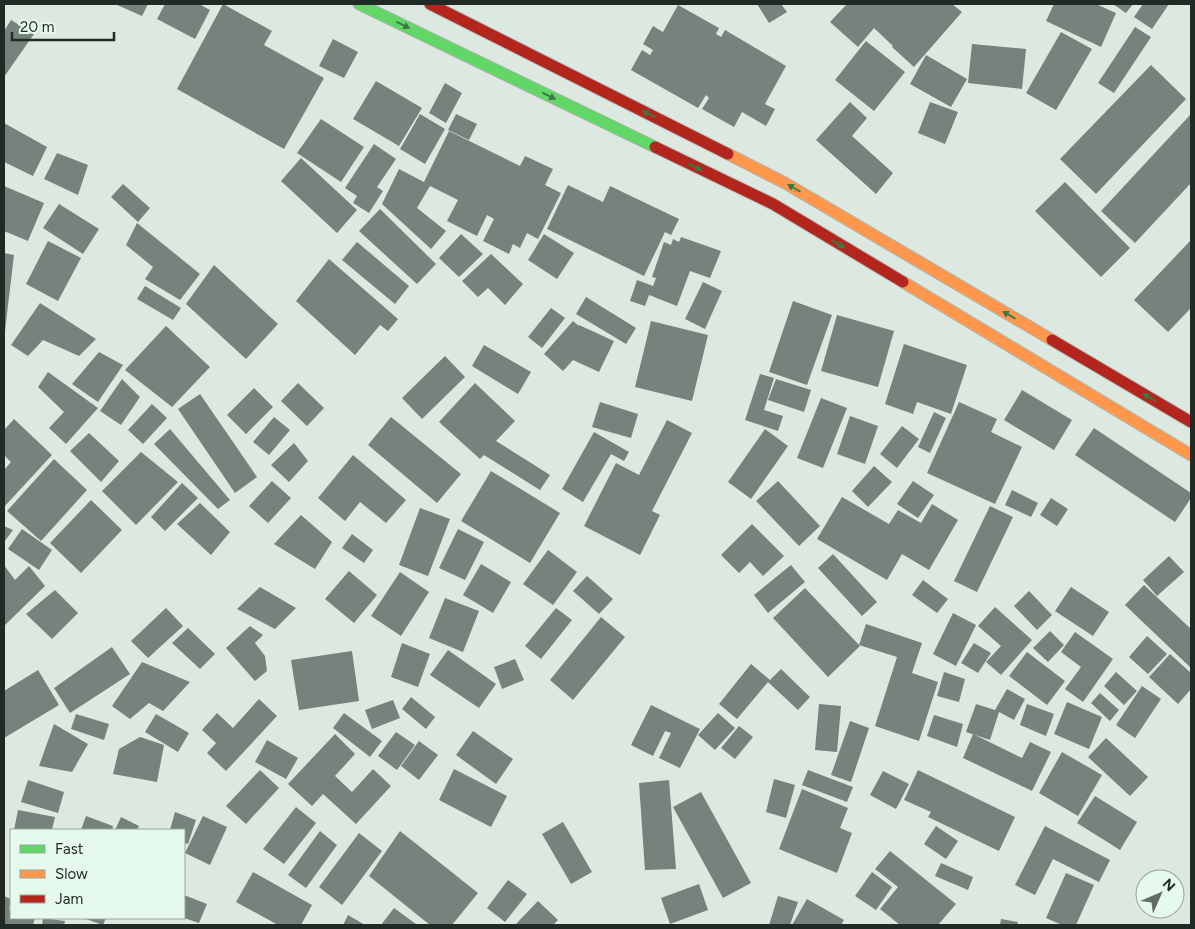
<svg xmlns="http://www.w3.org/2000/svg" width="1195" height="929" viewBox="0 0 1195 929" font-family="Figtree,sans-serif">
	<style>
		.building { fill: #75837c }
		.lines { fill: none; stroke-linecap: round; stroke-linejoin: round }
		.fast-casing { stroke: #adb5b0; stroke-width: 13 }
		.slow-casing { stroke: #adb5b0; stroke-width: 13 }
		.jam-casing { stroke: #adb5b0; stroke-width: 13 }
		.fast { stroke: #63d668; stroke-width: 11 }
		.slow { stroke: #ff974d; stroke-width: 11 }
		.jam { stroke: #b3261e; stroke-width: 11 }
		.oneway { fill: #3f7743 }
	</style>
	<rect width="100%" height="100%" fill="#dde8e1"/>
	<g class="building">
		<polygon points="115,4 148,4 142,16"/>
		<polygon points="165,4 199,4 210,10 195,39 157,19"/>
		<polygon points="223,4 272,31 264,45 324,78 284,149 177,89"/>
		<polygon points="757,4 781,4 787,12 769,23"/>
		<polygon points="847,4 952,4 962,12 914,67 892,47 893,46 874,28 858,47 830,22"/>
		<polygon points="1054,4 1096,4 1116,13 1101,47 1046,21"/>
		<polygon points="1113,4 1133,4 1126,13"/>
		<polygon points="1143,4 1169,4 1152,29 1134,17"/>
		<polygon points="678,5 719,28 716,34 721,37 725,30 786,66 765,104 775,109 766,126 742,112 734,127 702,109 709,98 706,95 698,108 631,70 642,50 650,55 653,50 643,44 653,26 663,32"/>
		<polygon points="11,20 34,34 4,77 4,31"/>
		<polygon points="1135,27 1151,37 1114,93 1098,83"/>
		<polygon points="1061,32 1092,49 1056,110 1026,93"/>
		<polygon points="333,39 358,52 344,78 319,66"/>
		<polygon points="866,41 905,72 874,111 835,80"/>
		<polygon points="972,44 1026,49 1022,89 968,83"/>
		<polygon points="926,55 967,79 951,107 910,84"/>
		<polygon points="1151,65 1186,99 1096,194 1060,159"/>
		<polygon points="376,81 422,108 399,146 353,119"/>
		<polygon points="445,83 462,93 446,123 429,113"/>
		<polygon points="850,102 867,118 852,136 893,173 876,194 816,140"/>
		<polygon points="930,102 958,112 945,144 918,133"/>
		<polygon points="420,114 445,129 425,164 400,149"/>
		<polygon points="456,114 477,124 469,140 448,130"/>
		<polygon points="1191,114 1191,183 1135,243 1101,211"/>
		<polygon points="321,119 364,147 341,182 297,153"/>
		<polygon points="4,123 47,147 33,176 4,162"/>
		<polygon points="449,131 520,166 525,156 553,169 545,185 561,193 538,239 527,233 520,248 513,244 509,254 483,241 494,219 487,215 477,236 447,221 458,200 430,186 417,208 446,231 431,249 382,204 399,169 424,182"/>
		<polygon points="374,144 396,159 377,187 383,191 369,213 353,203 357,196 345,188"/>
		<polygon points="57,153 88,165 78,195 44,179"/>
		<polygon points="301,158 357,210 337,233 281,181"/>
		<polygon points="1065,182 1130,248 1101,277 1035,211"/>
		<polygon points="123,184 150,208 138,222 111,197"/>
		<polygon points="568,185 603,202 610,186 679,219 671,235 665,232 644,276 547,229"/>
		<polygon points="4,186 44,203 28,241 4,231"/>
		<polygon points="59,204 99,229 83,254 43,228"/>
		<polygon points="380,209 436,264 417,284 359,231"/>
		<polygon points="137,223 200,274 180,300 145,279 153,267 126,245"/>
		<polygon points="461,234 483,254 459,277 439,258"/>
		<polygon points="544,234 574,253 557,279 528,260"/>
		<polygon points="681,237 721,251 710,278 690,271 677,306 649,295 645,306 630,301 637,280 653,286 656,278 652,277 664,242 671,245 673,239 679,242"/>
		<polygon points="1191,240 1191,308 1168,332 1134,300"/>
		<polygon points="48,241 81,258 58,301 26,284"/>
		<polygon points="357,242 409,286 395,304 342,260"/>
		<polygon points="4,253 14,255 5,331 4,331"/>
		<polygon points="491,254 523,284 505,305 488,288 478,297 462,281"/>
		<polygon points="329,259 398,319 388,331 380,325 355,355 296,301"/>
		<polygon points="214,265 278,324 246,359 186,304"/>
		<polygon points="703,282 722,291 705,329 685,319"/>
		<polygon points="145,286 181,308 173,320 137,299"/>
		<polygon points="586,297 636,328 626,344 576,314"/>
		<polygon points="793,301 832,315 807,385 769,372"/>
		<polygon points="40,303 96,339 79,356 43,340 28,356 11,345"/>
		<polygon points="551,308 565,318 542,348 528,337"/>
		<polygon points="837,315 894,331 878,387 821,371"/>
		<polygon points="573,321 579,326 579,325 614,341 599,372 573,360 563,371 544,354"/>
		<polygon points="651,321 708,335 692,401 635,387"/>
		<polygon points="166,326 210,367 172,407 125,370"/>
		<polygon points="904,344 967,365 951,414 917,402 913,414 885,404"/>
		<polygon points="484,345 531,372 518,394 472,366"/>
		<polygon points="99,352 123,365 98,402 72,384"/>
		<polygon points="445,356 465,377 422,419 402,398"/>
		<polygon points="48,372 98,408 66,444 49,428 64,412 38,387"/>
		<polygon points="760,374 774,378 764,410 783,416 778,431 745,420"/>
		<polygon points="122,379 140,397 121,425 100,411"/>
		<polygon points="776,379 811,390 804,412 768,400"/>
		<polygon points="298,383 324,408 307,426 281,401"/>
		<polygon points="475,383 515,421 496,441 550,475 540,490 484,455 480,459 439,422"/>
		<polygon points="254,388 273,407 246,434 227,415"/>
		<polygon points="1022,390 1072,420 1054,450 1004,420"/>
		<polygon points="200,394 257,477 235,493 178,409"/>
		<polygon points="821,398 847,408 823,468 797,458"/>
		<polygon points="600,402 638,414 631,438 592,427"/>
		<polygon points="959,402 997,419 991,432 1022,447 995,504 927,473"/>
		<polygon points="152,404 167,418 143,444 128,430"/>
		<polygon points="934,412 946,418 930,453 918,447"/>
		<polygon points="850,416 878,426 865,464 837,454"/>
		<polygon points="274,417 290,430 269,455 253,442"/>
		<polygon points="391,417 461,474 437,503 368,445"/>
		<polygon points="14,419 52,455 4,507 4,470 11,462 4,455 4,430"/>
		<polygon points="667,420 692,433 652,511 660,515 640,555 584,526 616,463 639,475"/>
		<polygon points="902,426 919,439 897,468 880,454"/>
		<polygon points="1094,428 1191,493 1191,498 1175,522 1075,455"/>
		<polygon points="170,429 230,500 218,509 154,444"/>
		<polygon points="765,429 788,446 751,499 728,482"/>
		<polygon points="594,432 629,452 624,461 611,454 583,502 562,489"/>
		<polygon points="89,433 119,461 101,482 70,451"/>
		<polygon points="294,443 308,461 289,482 271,465"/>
		<polygon points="141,452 178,482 136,525 102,491"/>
		<polygon points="353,455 406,500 386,523 360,502 345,521 318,498"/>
		<polygon points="54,459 87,490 41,541 7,511"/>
		<polygon points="874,466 892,482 868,507 852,491"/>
		<polygon points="491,471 560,513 530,563 461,521"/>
		<polygon points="272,481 291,498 268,523 249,506"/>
		<polygon points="778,481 820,526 799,546 756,501"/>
		<polygon points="913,481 934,495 918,518 897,504"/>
		<polygon points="182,483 198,498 165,531 151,517"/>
		<polygon points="1012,490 1038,503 1031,517 1005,505"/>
		<polygon points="842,497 889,524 898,510 921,523 932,504 958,520 929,570 902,554 887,580 817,539"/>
		<polygon points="1051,498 1068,509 1057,526 1040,515"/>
		<polygon points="91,500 122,530 81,573 50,543"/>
		<polygon points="200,503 230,532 211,555 177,524"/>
		<polygon points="990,506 1013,517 977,592 954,581"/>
		<polygon points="420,508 450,519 428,576 399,565"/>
		<polygon points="301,515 332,542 315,569 274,544"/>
		<polygon points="752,524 784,556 763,576 750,562 739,573 721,555"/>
		<polygon points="4,526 13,530 4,542"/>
		<polygon points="22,529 52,550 39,570 8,549"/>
		<polygon points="458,529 484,542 465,580 439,568"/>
		<polygon points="352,534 373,550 364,563 342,548"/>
		<polygon points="548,550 577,572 553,605 523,584"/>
		<polygon points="833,554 877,602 862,616 818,568"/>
		<polygon points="1169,556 1184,572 1157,596 1143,580"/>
		<polygon points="481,564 511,582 493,613 463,595"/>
		<polygon points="4,565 15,580 29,566 45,586 4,626"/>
		<polygon points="791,565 805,582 768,613 754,595"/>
		<polygon points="349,571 377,595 354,623 325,599"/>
		<polygon points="400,572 429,592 401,636 371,616"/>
		<polygon points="587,576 613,599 599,614 573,591"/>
		<polygon points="923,580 948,599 937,613 912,595"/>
		<polygon points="1144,585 1191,629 1191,668 1125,605"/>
		<polygon points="260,587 296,608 275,629 237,609"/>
		<polygon points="1071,587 1109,612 1093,636 1055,611"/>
		<polygon points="805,588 860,646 828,677 773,618"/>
		<polygon points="55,590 78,613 52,639 26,614"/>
		<polygon points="1029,591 1052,615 1037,630 1014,606"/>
		<polygon points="445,598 479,611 463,652 429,638"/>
		<polygon points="995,607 1032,640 1001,675 986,662 1001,646 978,626"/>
		<polygon points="166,608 183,626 148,658 131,641"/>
		<polygon points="556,608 572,620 541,659 525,646"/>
		<polygon points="953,613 976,625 956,666 933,654"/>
		<polygon points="601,617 625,637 573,700 550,680"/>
		<polygon points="866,624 922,643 912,673 938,682 919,741 875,726 897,657 859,645"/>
		<polygon points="250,626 263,635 255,643 265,656 267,671 255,681 226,648"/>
		<polygon points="188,628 215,654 200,669 172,643"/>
		<polygon points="1050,631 1064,645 1048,662 1033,648"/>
		<polygon points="1075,632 1113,659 1083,702 1065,689 1081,667 1061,652"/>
		<polygon points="1147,636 1167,654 1148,674 1129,657"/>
		<polygon points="402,643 430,654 418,687 391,677"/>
		<polygon points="974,643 991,653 978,673 961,663"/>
		<polygon points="112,647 130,674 70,713 54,688"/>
		<polygon points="448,650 496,684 479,708 430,675"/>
		<polygon points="352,651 359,701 299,710 291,660"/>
		<polygon points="1027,652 1065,681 1047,705 1009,676"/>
		<polygon points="1170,654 1191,673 1191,689 1178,704 1149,677"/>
		<polygon points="515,659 524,680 502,689 494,667"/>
		<polygon points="142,662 190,682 163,711 149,703 130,719 112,706"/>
		<polygon points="751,664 770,680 781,669 810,697 798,710 768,682 737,719 719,704"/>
		<polygon points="38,670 59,705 4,738 4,691"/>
		<polygon points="944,672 965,679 959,702 937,696"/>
		<polygon points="1116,672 1137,691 1124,705 1104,686"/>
		<polygon points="1142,686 1161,699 1135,738 1116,725"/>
		<polygon points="1007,689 1025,699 1014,720 999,712 990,740 966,732 976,704 995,710"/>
		<polygon points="1100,693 1119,710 1110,721 1091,703"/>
		<polygon points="411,697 435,717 426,729 402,709"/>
		<polygon points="259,699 277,716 226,771 207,753 216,743 202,730 217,713 233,728"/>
		<polygon points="393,700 400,718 372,729 365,710"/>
		<polygon points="1067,702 1102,717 1089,749 1054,734"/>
		<polygon points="819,704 841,706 837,752 815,750"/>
		<polygon points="1027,704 1054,714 1046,736 1020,725"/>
		<polygon points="651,705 700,729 680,768 659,758 671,733 665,731 653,756 631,745"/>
		<polygon points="344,713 382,741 370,757 333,728"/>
		<polygon points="718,713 735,728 715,750 698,735"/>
		<polygon points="76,714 109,724 104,740 71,729"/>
		<polygon points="156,714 189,733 178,752 145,732"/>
		<polygon points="934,715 963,724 957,747 927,736"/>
		<polygon points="850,721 869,728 851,782 831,775"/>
		<polygon points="54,724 88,744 72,772 39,766"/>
		<polygon points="739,726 753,737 735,759 721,748"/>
		<polygon points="473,731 513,759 496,784 456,755"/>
		<polygon points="396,732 415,745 397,770 378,756"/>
		<polygon points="335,734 355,754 335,776 352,792 373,769 391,786 356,824 323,794 312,806 288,784"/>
		<polygon points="973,734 1022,758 1030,742 1051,752 1032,791 963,758"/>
		<polygon points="140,737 164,745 157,782 113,774 119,749"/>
		<polygon points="1106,738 1148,777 1130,796 1088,757"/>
		<polygon points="267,740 298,758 286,779 255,762"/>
		<polygon points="419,741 438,755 419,780 401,766"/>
		<polygon points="1062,752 1102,775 1078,816 1039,793"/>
		<polygon points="454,769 507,796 491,827 439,800"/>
		<polygon points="260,770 279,788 246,824 226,806"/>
		<polygon points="808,770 853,787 847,802 802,785"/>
		<polygon points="918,770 1015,817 999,851 928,817 931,812 904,800"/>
		<polygon points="883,771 909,784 896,809 870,795"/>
		<polygon points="774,779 795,785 786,818 766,812"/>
		<polygon points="28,780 64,792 58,813 21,802"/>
		<polygon points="669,780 676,869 645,870 639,783"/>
		<polygon points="802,789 848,808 840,828 852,833 837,873 779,849"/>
		<polygon points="701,792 751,883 723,898 673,807"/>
		<polygon points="1095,796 1137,822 1120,850 1077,823"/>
		<polygon points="296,807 316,823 284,864 263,849"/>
		<polygon points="18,810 55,817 52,830 14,830"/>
		<polygon points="175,812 196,820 188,844 184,843 184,830 170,830"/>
		<polygon points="86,816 113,826 112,830 81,830"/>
		<polygon points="203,816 227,827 210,865 185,853"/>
		<polygon points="121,817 139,826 137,830 115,830"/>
		<polygon points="563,822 592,872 571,884 542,834"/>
		<polygon points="936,826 958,841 946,859 924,844"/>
		<polygon points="1045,826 1110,860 1099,882 1053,859 1035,895 1015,885"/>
		<polygon points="320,831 337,845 306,888 288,875"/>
		<polygon points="400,831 478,893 452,925 430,925 369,876"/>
		<polygon points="359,833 382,851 342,905 319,887"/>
		<polygon points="890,851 956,904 938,925 900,925 880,909 898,887 875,869"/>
		<polygon points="941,863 973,877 968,890 935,876"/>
		<polygon points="253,872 312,905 301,925 278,925 236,902"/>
		<polygon points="872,872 892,887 876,910 855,896"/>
		<polygon points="1066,873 1094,885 1076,925 1062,925 1046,918"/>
		<polygon points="508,880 527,894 505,922 487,908"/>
		<polygon points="699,884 708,910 670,924 661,898"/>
		<polygon points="184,895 207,904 199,923 184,918"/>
		<polygon points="4,896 11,899 9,909 11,909 11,918 35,918 33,925 4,925"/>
		<polygon points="778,896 798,902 790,925 769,925"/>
		<polygon points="807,899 844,920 841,925 792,925"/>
		<polygon points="538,901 558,920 553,925 515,925"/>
		<polygon points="394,908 416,924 415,925 381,925"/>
		<polygon points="348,915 365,925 343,925"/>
		<polygon points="43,918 65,921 64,925 42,925"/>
		<polygon points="83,918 106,918 103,925"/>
		<polygon points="1001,919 1018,922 1017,925 1000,925"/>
	</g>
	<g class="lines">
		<g class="fast-casing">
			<polyline id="fast" points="359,4 655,147"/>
		</g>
		<g class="slow-casing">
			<g id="slow">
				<polyline points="728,154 785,183 1052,340"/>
				<polyline points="903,282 1191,455"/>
			</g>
		</g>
		<g class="jam-casing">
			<g id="jam">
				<polyline points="430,4 728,154"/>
				<polyline points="655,147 773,204 903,282"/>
				<polyline points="1052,340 1191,422"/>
			</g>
		</g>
		<use href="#fast" class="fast"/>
		<use href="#slow" class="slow"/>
		<use href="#jam" class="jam"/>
	</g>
	<defs><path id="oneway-solid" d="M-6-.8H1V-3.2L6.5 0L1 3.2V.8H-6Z" transform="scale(1.25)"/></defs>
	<g class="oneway">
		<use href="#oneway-solid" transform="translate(403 25) rotate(26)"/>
		<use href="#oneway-solid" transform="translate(549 96) rotate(26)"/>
		<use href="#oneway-solid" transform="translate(649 114) rotate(-153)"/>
		<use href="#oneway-solid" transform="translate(695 167) rotate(26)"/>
		<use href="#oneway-solid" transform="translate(794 188) rotate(-150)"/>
		<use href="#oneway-solid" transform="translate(838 244) rotate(31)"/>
		<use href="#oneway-solid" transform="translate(1009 315) rotate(-150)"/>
		<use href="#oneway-solid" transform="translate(1149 397) rotate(-150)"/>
	</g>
	<rect width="1195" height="929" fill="none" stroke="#222a25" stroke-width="10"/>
	<rect x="10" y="829" width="175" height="90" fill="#e6f9ed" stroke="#98a69d"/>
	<rect x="20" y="845" width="25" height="8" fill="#63d668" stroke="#98a69d"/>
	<text x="55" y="854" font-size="15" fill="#222a25">Fast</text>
	<rect x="20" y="870" width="25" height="8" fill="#ff974d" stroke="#98a69d"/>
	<text x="55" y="879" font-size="15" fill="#222a25">Slow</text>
	<rect x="20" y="895" width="25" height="8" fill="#b3261e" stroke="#98a69d"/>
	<text x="55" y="904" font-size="15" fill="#222a25">Jam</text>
	<g transform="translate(1160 894) rotate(45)"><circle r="24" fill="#e6f9ed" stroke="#98a69d"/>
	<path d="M0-4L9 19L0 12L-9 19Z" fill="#636c67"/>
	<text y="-8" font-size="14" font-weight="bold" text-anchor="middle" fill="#222a25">N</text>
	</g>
	<path d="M12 32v8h102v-8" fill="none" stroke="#222a25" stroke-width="2.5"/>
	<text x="20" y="32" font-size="15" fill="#222a25" stroke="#e6f9ed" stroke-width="4" paint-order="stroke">20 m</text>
</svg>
